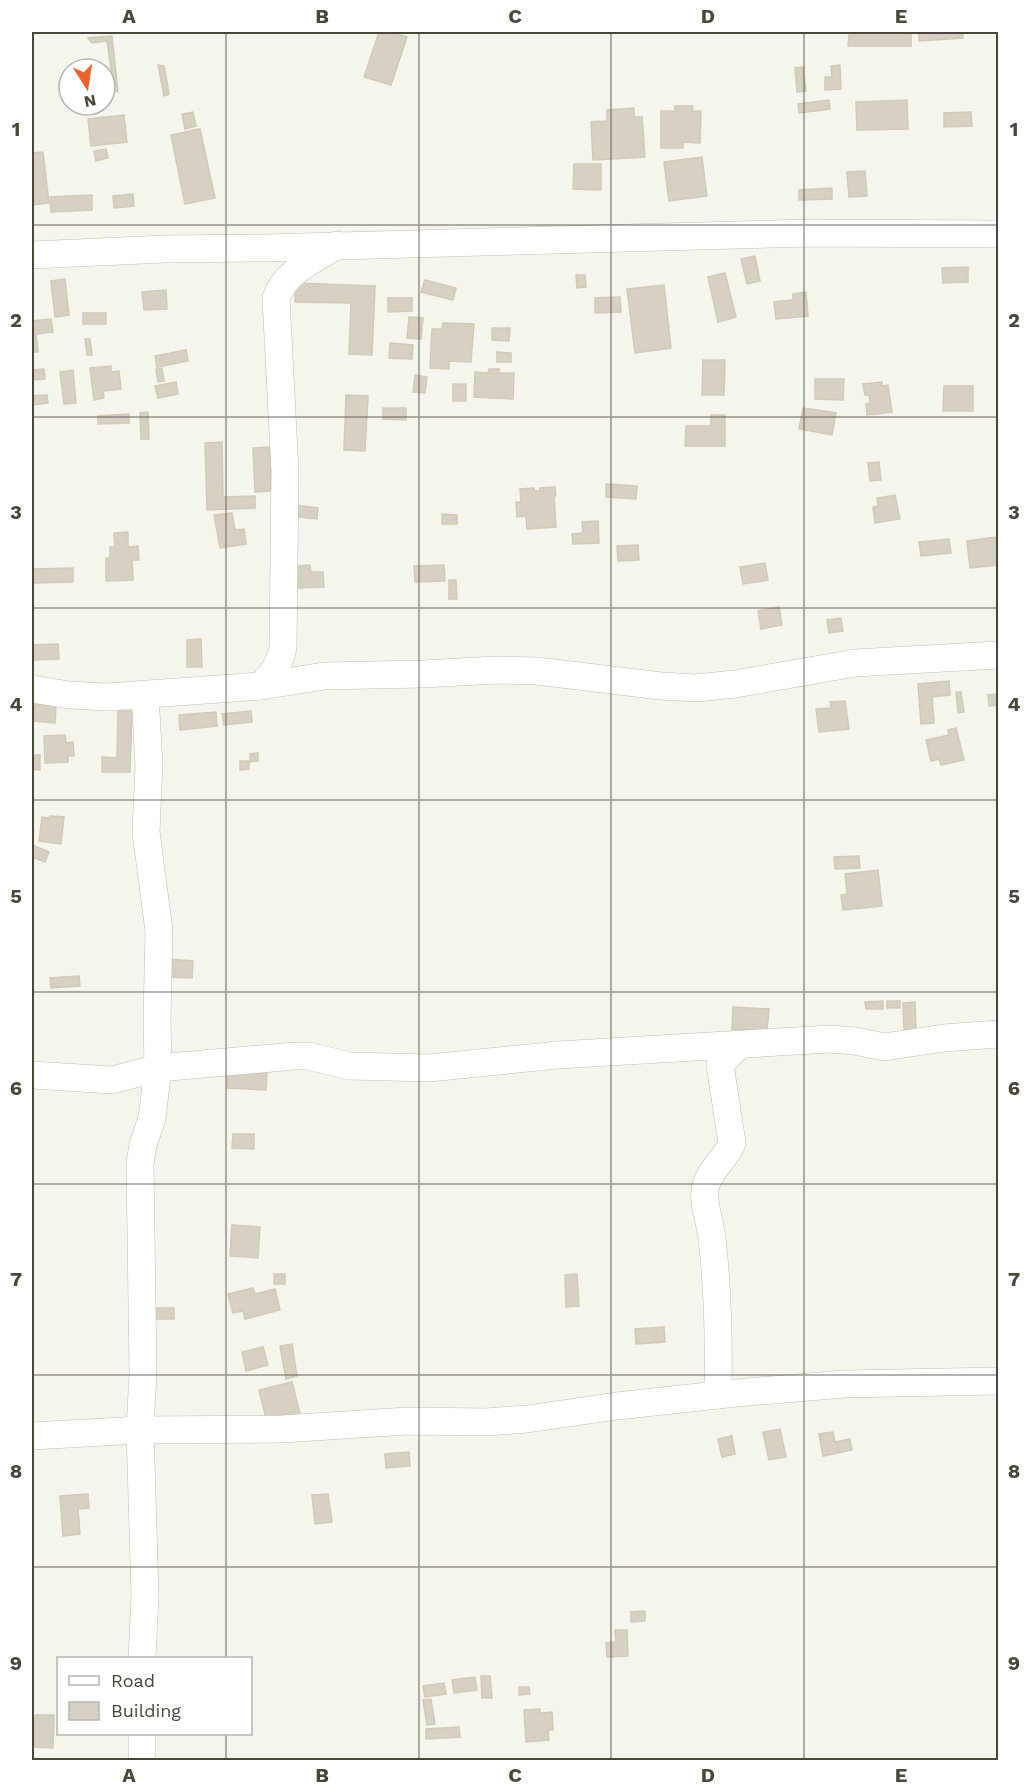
<svg xmlns="http://www.w3.org/2000/svg" width="1030" height="1792" viewBox="0 0 1030 1792" font-family="'Work Sans',sans-serif">
	<style>
		.building { fill: #d6d1c2; stroke: #d1cab6; stroke-width: 1.5 }
		.lines { fill: none; stroke-linecap: round; stroke-linejoin: round }
		.minor-casing { stroke: #c1bdaf; stroke-width: 28 }
		.minor { stroke: #fff; stroke-width: 27 }
		.grid { fill: none; stroke: #4a463a; stroke-width: 1.5; stroke-opacity: 0.55 }
		.neatline { fill: none; stroke: #4a463a; stroke-width: 2 }
		.grid-label { font-size: 20px; text-anchor: middle; font-weight: bold; fill: #4a463a }
	</style>
	<rect width="100%" height="100%" fill="#f5f4ed"/>
	<g class="building">
		<polygon points="379,32 390,32 407,37 391,85 364,77"/>
		<polygon points="919,32 963,32 963,38 919,41"/>
		<polygon points="849,35 911,35 911,46 848,46"/>
		<polygon points="112,36 118,92 114,90 107,41 92,43 88,38"/>
		<polygon points="158,65 164,66 169,94 164,96"/>
		<polygon points="840,65 841,89 825,90 825,77 832,77 831,66"/>
		<polygon points="803,67 806,91 797,92 795,68"/>
		<polygon points="829,100 830,109 799,113 798,104"/>
		<polygon points="907,100 908,129 857,130 856,102"/>
		<polygon points="675,106 693,106 692,111 701,111 700,143 683,142 683,148 661,148 661,111 675,111"/>
		<polygon points="634,108 634,117 642,117 645,157 593,160 591,122 607,121 607,110"/>
		<polygon points="193,112 196,126 185,129 182,114"/>
		<polygon points="971,112 972,126 944,127 944,113"/>
		<polygon points="124,115 127,142 91,146 88,119"/>
		<polygon points="200,129 215,198 185,204 171,135"/>
		<polygon points="106,149 108,158 96,161 94,151"/>
		<polygon points="43,152 49,203 32,205 32,153"/>
		<polygon points="702,157 707,196 669,201 664,162"/>
		<polygon points="574,164 601,164 601,190 573,189"/>
		<polygon points="865,171 867,196 849,197 847,172"/>
		<polygon points="832,188 832,199 799,200 799,190"/>
		<polygon points="133,194 134,206 114,208 113,196"/>
		<polygon points="92,195 92,210 51,212 50,197"/>
		<polygon points="755,256 760,281 747,284 741,259"/>
		<polygon points="968,267 968,282 943,283 942,268"/>
		<polygon points="725,273 736,317 718,322 708,277"/>
		<polygon points="576,275 585,275 586,287 577,288"/>
		<polygon points="65,279 69,315 55,317 51,281"/>
		<polygon points="425,280 456,288 453,300 421,292"/>
		<polygon points="295,283 375,286 372,355 349,354 351,303 295,302"/>
		<polygon points="664,285 671,348 635,353 627,289"/>
		<polygon points="166,290 167,309 144,310 142,292"/>
		<polygon points="806,292 808,316 776,319 774,302 793,300 793,294"/>
		<polygon points="620,297 621,312 595,313 595,298"/>
		<polygon points="388,298 412,298 412,311 388,312"/>
		<rect x="83" y="313" width="23" height="11"/>
		<polygon points="409,317 423,318 421,339 407,338"/>
		<polygon points="51,319 53,332 36,334 38,352 32,352 32,321"/>
		<polygon points="443,323 474,324 471,362 449,361 449,369 430,368 432,329 442,329"/>
		<polygon points="492,328 510,328 509,341 492,340"/>
		<polygon points="85,339 90,339 92,355 87,355"/>
		<polygon points="390,343 413,345 412,359 389,358"/>
		<polygon points="186,350 188,361 157,367 155,356"/>
		<polygon points="497,352 511,353 511,362 497,362"/>
		<polygon points="703,360 725,360 724,395 702,395"/>
		<polygon points="111,366 111,372 119,371 121,389 103,391 104,398 94,400 90,368"/>
		<polygon points="162,368 164,381 158,382 156,369"/>
		<polygon points="44,369 45,379 32,380 32,370"/>
		<polygon points="489,369 499,369 499,373 514,373 513,399 474,397 475,372 488,373"/>
		<polygon points="73,370 76,403 64,404 60,372"/>
		<polygon points="415,375 427,377 425,393 413,392"/>
		<polygon points="815,379 844,379 843,400 815,399"/>
		<polygon points="176,382 178,394 158,398 155,386"/>
		<polygon points="882,382 882,386 888,385 892,412 867,415 866,404 870,404 869,395 865,395 863,384"/>
		<rect x="453" y="384" width="13" height="17"/>
		<polygon points="944,386 973,386 973,411 943,411"/>
		<polygon points="47,395 48,403 32,405 32,396"/>
		<polygon points="346,395 368,396 365,451 344,450"/>
		<polygon points="383,408 406,408 406,420 383,419"/>
		<polygon points="803,408 836,413 832,435 799,429"/>
		<polygon points="148,412 149,439 141,439 140,413"/>
		<polygon points="129,414 129,423 98,424 98,416"/>
		<polygon points="711,415 725,415 725,446 685,446 686,426 711,426"/>
		<polygon points="222,442 223,497 255,496 255,508 207,510 205,443"/>
		<polygon points="270,447 271,491 255,492 253,448"/>
		<polygon points="879,462 881,480 870,481 868,463"/>
		<polygon points="606,484 637,486 636,499 606,497"/>
		<polygon points="555,487 556,496 554,496 556,527 527,529 526,516 517,517 516,502 521,502 520,489 534,488 535,491 540,491 540,488"/>
		<polygon points="895,495 900,519 875,523 873,507 878,506 877,498"/>
		<polygon points="293,505 318,508 317,519 292,516"/>
		<polygon points="232,513 235,530 244,529 246,544 220,548 214,515"/>
		<polygon points="442,514 457,515 457,524 442,524"/>
		<polygon points="598,521 599,543 573,544 572,534 583,533 582,522"/>
		<polygon points="128,532 128,547 138,546 139,560 132,560 133,580 106,581 106,558 110,558 110,547 115,547 114,533"/>
		<polygon points="996,537 998,565 970,568 967,541"/>
		<polygon points="949,539 951,553 921,556 919,542"/>
		<polygon points="638,545 639,560 618,561 617,546"/>
		<polygon points="765,563 768,580 743,584 740,567"/>
		<polygon points="310,565 311,572 323,572 324,587 298,588 298,566"/>
		<polygon points="444,565 445,581 415,582 414,566"/>
		<polygon points="73,568 73,582 32,583 32,569"/>
		<polygon points="449,580 456,580 457,599 449,599"/>
		<polygon points="779,607 782,625 761,629 758,611"/>
		<polygon points="841,618 843,631 829,633 827,620"/>
		<polygon points="201,639 202,667 187,667 187,640"/>
		<polygon points="58,644 59,659 32,660 32,645"/>
		<polygon points="949,681 950,695 932,697 934,723 921,724 918,684"/>
		<polygon points="956,692 961,692 964,712 958,713"/>
		<polygon points="998,694 998,705 989,706 988,695"/>
		<polygon points="845,701 849,729 819,732 816,709 831,708 830,702"/>
		<polygon points="35,704 56,706 55,723 33,721"/>
		<polygon points="118,711 132,711 130,772 102,772 102,757 117,758"/>
		<polygon points="251,711 252,722 224,725 222,714"/>
		<polygon points="216,712 217,726 180,730 179,715"/>
		<polygon points="956,728 964,760 941,765 939,759 931,761 926,740 949,735 948,730"/>
		<polygon points="65,735 66,743 73,742 74,756 68,756 68,762 45,763 44,736"/>
		<polygon points="258,753 258,761 250,762 250,754"/>
		<rect x="32" y="755" width="8" height="15"/>
		<polygon points="240,761 249,761 249,769 240,770"/>
		<polygon points="50,816 64,817 61,844 39,841 42,817 49,818"/>
		<polygon points="32,845 49,852 45,862 32,857"/>
		<polygon points="859,856 860,868 835,869 834,857"/>
		<polygon points="878,870 882,906 843,910 841,895 847,894 845,874"/>
		<polygon points="167,959 193,961 192,978 166,977"/>
		<polygon points="79,976 80,986 51,988 50,978"/>
		<polygon points="883,1001 883,1009 866,1009 865,1002"/>
		<rect x="887" y="1001" width="13" height="7"/>
		<polygon points="915,1002 916,1030 904,1030 903,1003"/>
		<polygon points="733,1007 769,1009 767,1031 732,1029"/>
		<polygon points="228,1071 267,1073 266,1090 227,1088"/>
		<polygon points="233,1134 254,1134 254,1149 232,1148"/>
		<polygon points="232,1225 260,1227 258,1258 230,1256"/>
		<rect x="274" y="1274" width="11" height="10"/>
		<polygon points="577,1274 579,1306 566,1307 565,1275"/>
		<polygon points="253,1288 255,1294 275,1289 280,1310 245,1319 243,1311 233,1313 228,1294"/>
		<rect x="153" y="1308" width="21" height="11"/>
		<polygon points="664,1327 665,1342 636,1344 635,1329"/>
		<polygon points="292,1344 297,1376 286,1379 280,1346"/>
		<polygon points="263,1347 268,1365 246,1371 242,1352"/>
		<polygon points="292,1382 300,1414 267,1422 259,1390"/>
		<polygon points="780,1429 786,1457 769,1460 763,1432"/>
		<polygon points="833,1432 835,1442 850,1439 852,1450 823,1456 819,1434"/>
		<polygon points="732,1436 735,1454 722,1457 718,1439"/>
		<polygon points="409,1452 410,1466 386,1468 385,1454"/>
		<polygon points="88,1494 89,1508 78,1509 80,1534 63,1536 60,1496"/>
		<polygon points="328,1494 332,1522 315,1524 312,1495"/>
		<polygon points="645,1611 645,1621 631,1622 631,1612"/>
		<polygon points="615,1630 627,1630 628,1656 607,1657 606,1643 616,1642"/>
		<polygon points="481,1676 490,1676 492,1698 482,1698"/>
		<polygon points="475,1677 477,1690 454,1693 452,1680"/>
		<polygon points="444,1683 446,1694 425,1697 423,1686"/>
		<polygon points="519,1687 529,1687 530,1694 519,1695"/>
		<polygon points="431,1699 435,1724 427,1725 423,1700"/>
		<polygon points="540,1709 540,1713 552,1712 553,1730 548,1730 549,1740 526,1742 524,1710"/>
		<polygon points="35,1715 54,1715 53,1748 34,1747"/>
		<polygon points="459,1727 460,1737 426,1739 426,1729"/>
	</g>
	<g class="lines">
		<g class="minor-casing">
			<g id="minor">
				<polyline points="32,255 165,249 266,248 810,233 998,234"/>
				<path d="M 261,686 C 272,674 280,664 283,648 L 285,471 L 276,298 C 284,272 316,259 337,245"/>
				<polyline points="32,689 69,695 107,697 261,686 324,676 423,674 496,670 537,671 661,686 696,688 735,684 855,663 998,655"/>
				<polyline points="32,1075 112,1080 158,1068 295,1056 308,1056 350,1066 429,1068 558,1055 830,1039 855,1041 884,1047 944,1038 998,1034"/>
				<path d="M 718,1395 C 719,1344 718,1290 712,1239 C 711,1223 701,1201 706,1185 C 712,1166 727,1158 732,1143 L 720,1065 L 739,1045"/>
				<polyline points="32,1436 140,1430 282,1429 408,1421 486,1422 527,1419 617,1406 736,1393 844,1384 998,1381"/>
				<polyline points="142,1658 145,1596 140,1430 143,1373 140,1164 143,1145 152,1118 158,1068 157,1018 159,931 146,832 149,765 145,695"/>
				<polyline points="142,1734 142,1760"/>
			</g>
		</g>
		<use href="#minor" class="minor"/>
	</g>
	<path class="grid" d="M 226,32 L 226,1658M 419,32 L 419,1760M 611,32 L 611,1760M 804,32 L 804,1760M 32,225 L 998,225M 32,417 L 998,417M 32,608 L 998,608M 32,800 L 998,800M 32,992 L 998,992M 32,1184 L 998,1184M 32,1375 L 998,1375M 32,1567 L 998,1567M 226,1734 L 226,1760"/>
	<rect width="1030" height="1792" fill="none" stroke="#ffffff" stroke-width="66"/>
	<rect x="57" y="1657" width="195" height="78" fill="#ffffff" stroke="#b7b5b0" stroke-width="1.5"/>
	<rect x="69" y="1676" width="30" height="9" fill="#ffffff" stroke="#b7b5b0" stroke-width="1.5"/>
	<text x="111" y="1687" font-size="18" fill="#4a463a">Road</text>
	<rect x="69" y="1702" width="30" height="18" fill="#d6d1c2" stroke="#b7b5b0" stroke-width="1.5"/>
	<text x="111" y="1717" font-size="18" fill="#4a463a">Building</text>
	<g transform="translate(87 87) rotate(168)"><circle r="28" fill="#ffffff" stroke="#b7b5b0" stroke-width="1.5"/>
	<path d="M0-4.5L10 22L0 15L-10 22Z" fill="#ed632c"/>
	<text y="-9" font-size="16" font-weight="bold" text-anchor="middle" fill="#4a463a">N</text>
	</g>
	<rect x="33" y="33" width="964" height="1726" class="neatline"/>
	<g class="grid-label">
		<text x="129" y="23">A</text>
		<text x="322" y="23">B</text>
		<text x="515" y="23">C</text>
		<text x="708" y="23">D</text>
		<text x="901" y="23">E</text>
		<text x="16" y="136">1</text>
		<text x="1014" y="136">1</text>
		<text x="16" y="327">2</text>
		<text x="1014" y="327">2</text>
		<text x="16" y="519">3</text>
		<text x="1014" y="519">3</text>
		<text x="16" y="711">4</text>
		<text x="1014" y="711">4</text>
		<text x="16" y="903">5</text>
		<text x="1014" y="903">5</text>
		<text x="16" y="1095">6</text>
		<text x="1014" y="1095">6</text>
		<text x="16" y="1286">7</text>
		<text x="1014" y="1286">7</text>
		<text x="16" y="1478">8</text>
		<text x="1014" y="1478">8</text>
		<text x="16" y="1670">9</text>
		<text x="1014" y="1670">9</text>
		<text x="129" y="1782">A</text>
		<text x="322" y="1782">B</text>
		<text x="515" y="1782">C</text>
		<text x="708" y="1782">D</text>
		<text x="901" y="1782">E</text>
	</g>
</svg>
